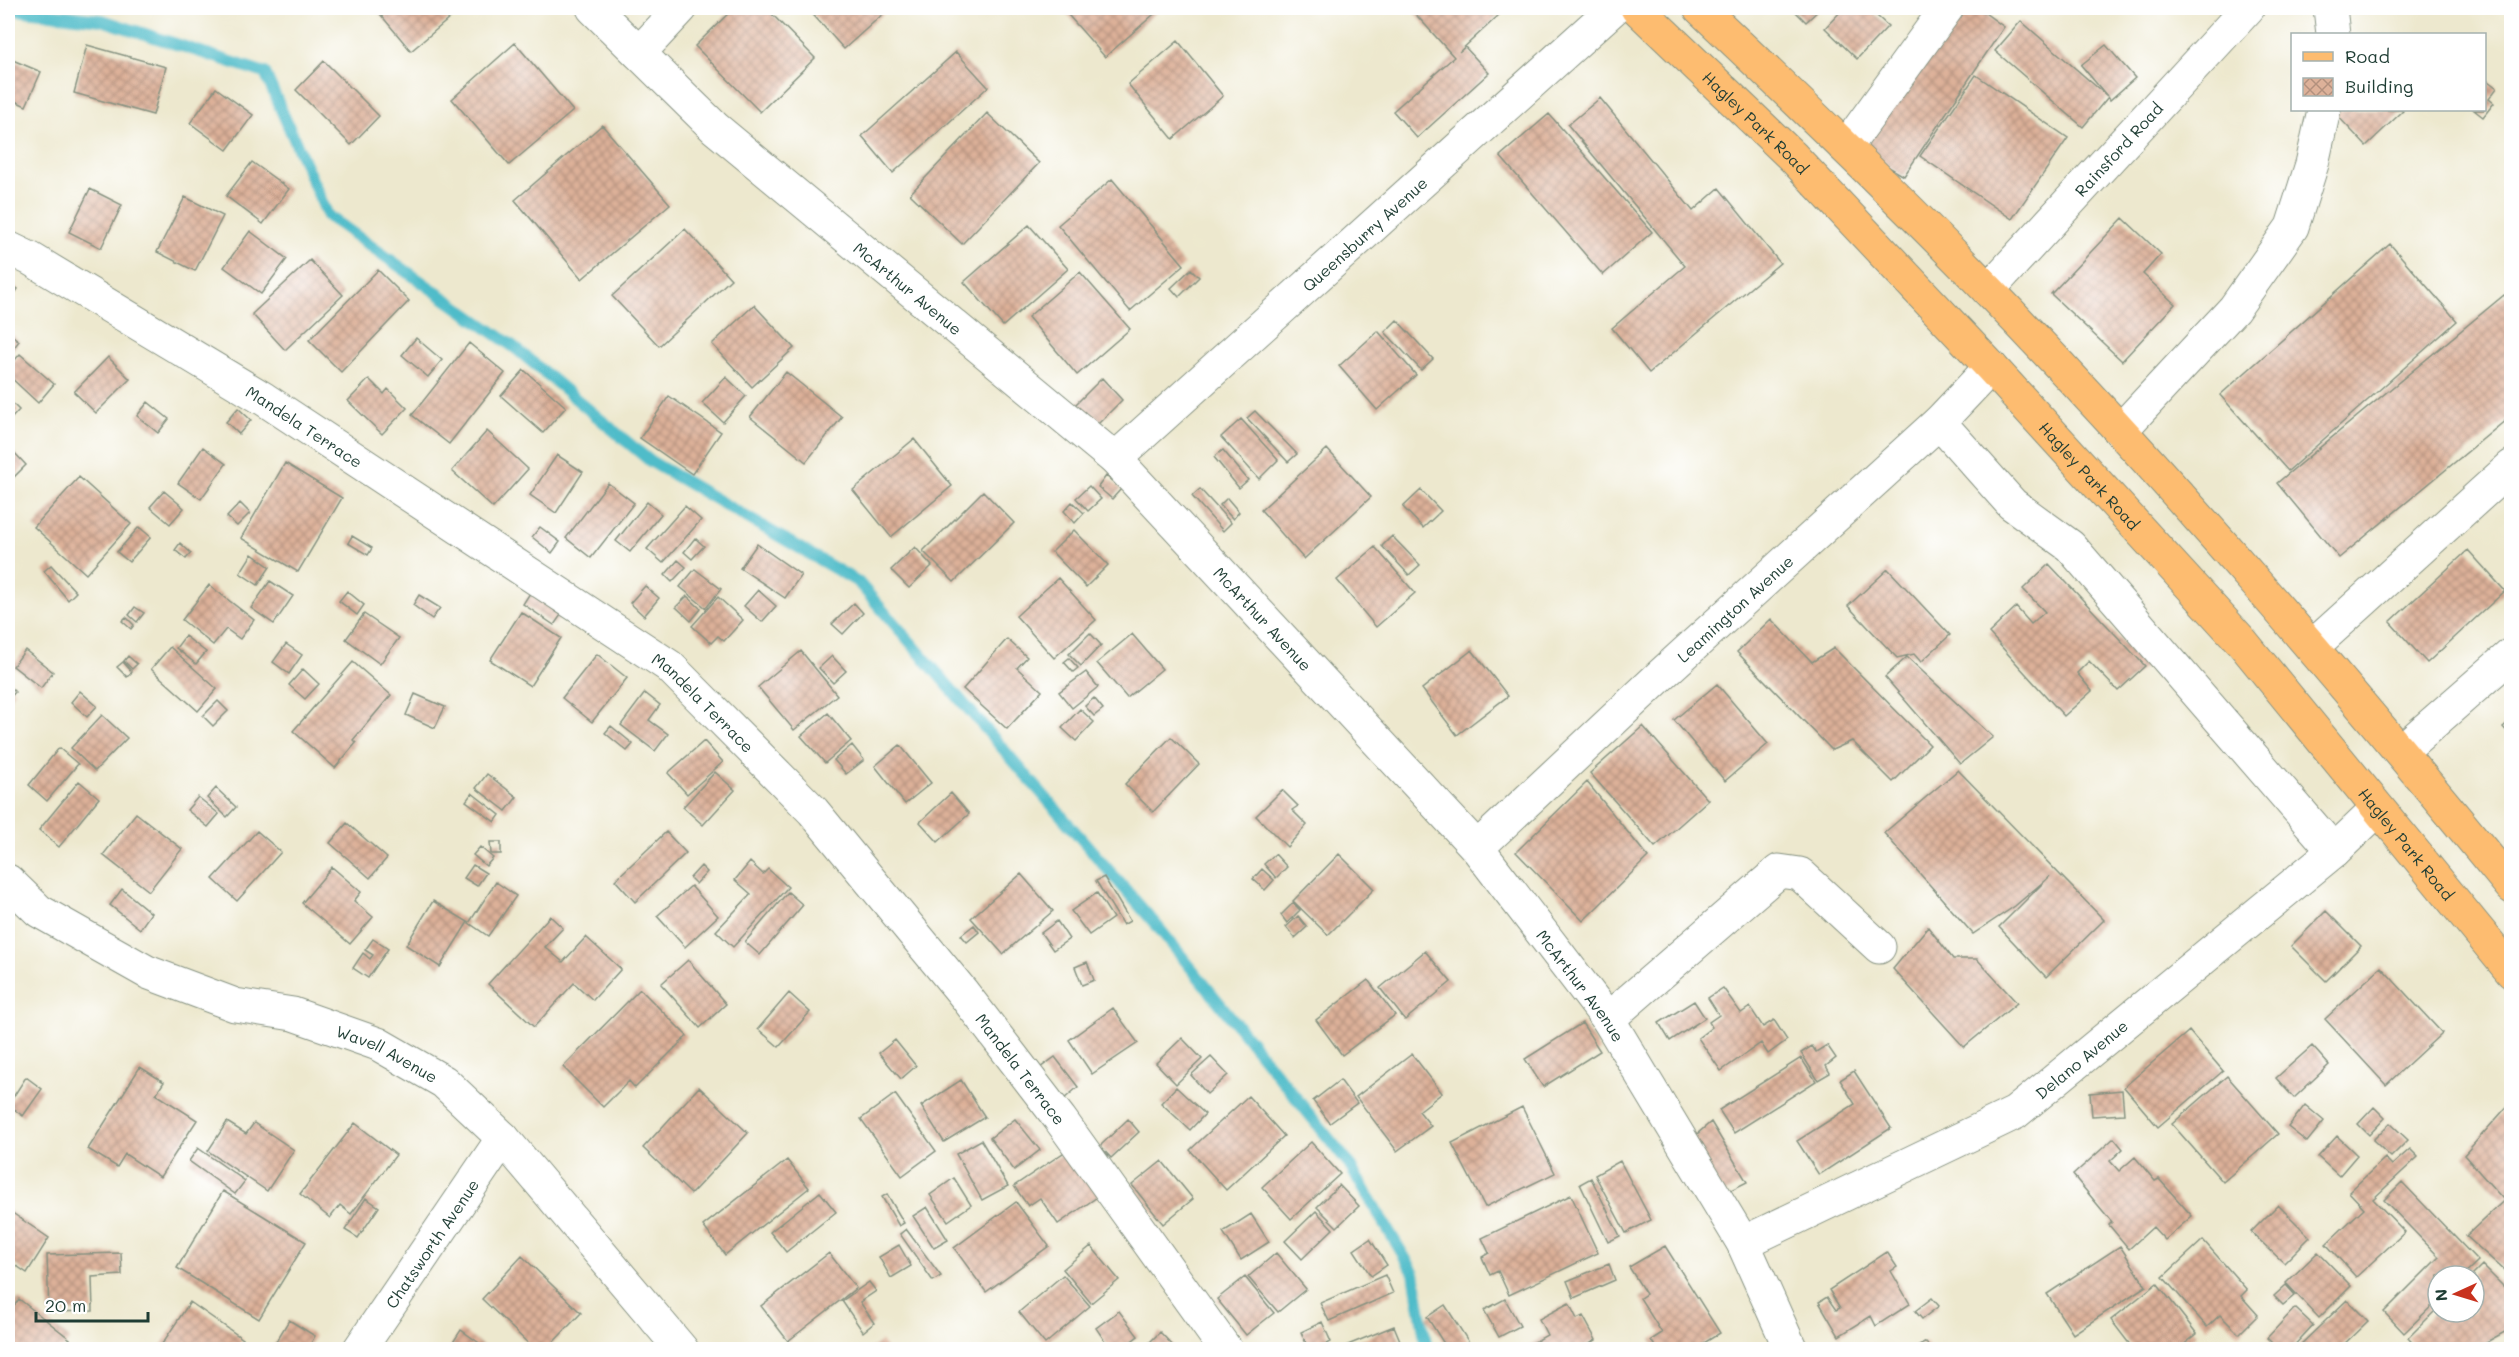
<svg xmlns="http://www.w3.org/2000/svg" width="2519" height="1357" font-family="Mali,sans-serif">
	<style>
		.lines { fill: none; stroke-linecap: round; stroke-linejoin: round }
		.stream { stroke: #4fbcc9; stroke-width: 12 }
		.building { fill: url(#building-cross-hatch) }
		.minor-casing { stroke: #869281; stroke-width: 35 }
		.major-casing { stroke: #869281; stroke-width: 35 }
		.minor { stroke: #fff; stroke-width: 33 }
		.major { stroke: #fdbc70; stroke-width: 33 }
		.labels { text-anchor: middle; dominant-baseline: central; stroke-width: 4.5; stroke-linejoin: round; paint-order: stroke }
		.street-label { font-size: 16px; fill: #1f3d34; stroke: #fff }
	</style>
	<defs>
		<pattern id="building-cross-hatch" width="8" height="8" patternUnits="userSpaceOnUse" patternTransform="scale(1.5)"><rect width="8" height="8" fill="#ddb199"/><path d="M0 0l8 8M0 8l8-8" fill="none" stroke="#b3917e"/></pattern>
	</defs>
	<rect width="100%" height="100%" fill="#fff"/>
	<filter id="ink" filterUnits="userSpaceOnUse"><feTurbulence type="fractalNoise" baseFrequency=".0167" numOctaves="2"/><feDisplacementMap in="SourceGraphic" scale="12" xChannelSelector="R" yChannelSelector="G"/><feConvolveMatrix kernelMatrix="1 2 1 2 8 2 1 2 1" color-interpolation-filters="sRGB"/></filter>
	<filter id="wash" filterUnits="userSpaceOnUse"><feTurbulence type="fractalNoise" baseFrequency=".008" numOctaves="4" result="noise"/><feDisplacementMap in="SourceGraphic" scale="24" xChannelSelector="R" yChannelSelector="G"/><feGaussianBlur stdDeviation="1.35" result="paint"/><feColorMatrix in="noise" values="0 0 0 0 0 0 0 0 0 0 0 0 0 0 0 0 0 1.4 0 .05"/><feComposite in="paint" operator="in"/></filter>
	<g filter="url(#wash)">
		<rect width="100%" height="100%" fill="#ede8ce"/>
		<g class="lines">
			<path class="stream" d="M8 9 102 20 265 73 328 216 514 347 650 461 858 582 1158 927 1347 1161 1414 1273 1427 1350"/>
		</g>
		<g id="blocks">
			<path class="building" d="M375 8H451L456 13 411 51Z
				M734 8H766L815 58 760 112 695 46Z
				M807 8H879L884 13 844 49Z
				M1062 8H1161L1105 57Z
				M1410 8H1492L1499 15 1459 52 1465 47 1489 73 1417 138 1393 111 1454 57Z
				M1792 8H1821L1806 22Z
				M1844 8H1868L1888 26 1857 59 1825 28Z
				M1954 8H1978L2004 27 1904 176 1860 150Z
				M2021 21 2107 96 2081 65 2106 45 2135 78 2110 100 2108 97 2083 127 1995 51Z
				M1178 41 1223 96 1173 139 1128 84Z
				M515 43 573 111 509 165 452 99Z
				M87 45 166 67 153 115 74 93Z
				M956 52 988 87 893 173 862 136Z
				M8 58 41 72 26 106 8 98Z
				M324 61 379 116 351 145 296 90Z
				M1976 75 2068 138 2012 219 1920 156Z
				M2488 81 2497 88 2489 99 2494 103 2483 117 2474 110H2484V86Z
				M216 88 253 115 227 150 190 123Z
				M1600 98 1693 211 1719 188 1780 263 1649 373 1612 328 1685 266 1568 125Z
				M2337 110H2401L2403 111 2366 146 2334 112Z
				M987 113 1039 163 962 244 910 194Z
				M1549 114 1652 232 1603 275 1500 156Z
				M602 125 670 204 582 279 515 200Z
				M252 162 289 189 263 224 226 196Z
				M1112 179 1184 265 1130 311 1058 225Z
				M90 189 122 205 101 248 69 232Z
				M185 197 223 216 195 271 157 252Z
				M2123 218 2161 254 2143 274 2175 304 2122 361 2051 294Z
				M1029 225 1068 269 1003 326 964 282Z
				M685 229 731 279 659 346 612 296Z
				M250 231 287 259 261 294 224 267Z
				M2390 244 2457 321 2288 471 2220 395Z
				M310 260 343 295 285 350 252 314Z
				M1191 269 1199 277 1179 297 1171 288Z
				M378 270 409 301 341 372 309 340Z
				M1080 272 1130 329 1077 375 1028 317Z
				M8 282 18 289 8 303Z
				M2504 295 2512 304V415L2339 558 2277 483Z
				M754 305 794 348 752 387 712 344Z
				M1397 320 1433 359 1421 370 1385 332Z
				M1378 331 1416 375 1377 410 1339 366Z
				M8 332 19 341 8 356Z
				M416 338 442 360 428 377 402 355Z
				M469 343 505 373 449 444 412 415Z
				M20 354 54 384 38 403 8 375V368Z
				M108 357 130 379 96 413 74 392Z
				M524 370 566 407 543 433 501 396Z
				M786 372 842 417 806 462 750 417Z
				M726 377 746 396 723 422 702 403Z
				M1102 378 1122 400 1095 427 1074 406Z
				M369 379 384 394 388 389 407 408 382 434 348 401Z
				M669 396 721 432 692 474 640 438Z
				M8 399 19 410 8 422Z
				M148 402 169 419 158 433 137 416Z
				M238 408 251 420 239 434 226 422Z
				M1255 411 1297 454 1288 462 1247 418Z
				M1241 419 1278 460 1259 479 1221 437Z
				M487 431 528 469 493 508 452 471Z
				M914 439 952 486 891 537 853 490Z
				M203 447 226 464 201 499 178 483Z
				M1327 449 1371 497 1304 559 1261 510Z
				M12 450 26 465 10 481 8 454Z
				M1223 450 1248 480 1239 488 1214 457Z
				M557 455 583 472 556 513 530 495Z
				M285 463 342 498 298 572 241 538Z
				M1106 476 1121 489 1112 499 1098 487Z
				M79 477 131 524 86 574 34 527Z
				M608 483 634 503 591 558 566 538Z
				M1089 486 1101 499 1088 511 1076 498Z
				M1200 489 1231 523 1223 531 1192 496Z
				M1421 490 1441 511 1423 528 1403 507Z
				M164 491 184 508 170 524 150 507Z
				M983 491 1014 523 954 582 923 551Z
				M1227 498 1239 512 1233 519 1220 505Z
				M647 502 661 514 630 552 616 541Z
				M1072 502 1084 513 1075 523 1064 511Z
				M240 503 250 513 237 526 227 517Z
				M685 506 701 520 663 563 647 549Z
				M139 527 151 537 129 562 117 552Z
				M540 527 560 542 552 553 532 537Z
				M1074 530 1108 565 1086 587 1052 552Z
				M352 536 372 548 368 555 348 543Z
				M1392 536 1420 565 1409 575 1382 546Z
				M695 538 704 546 692 559 684 552Z
				M180 543 191 553 186 559 175 550Z
				M757 544 801 575 785 598 740 568Z
				M915 547 932 566 909 588 891 570Z
				M1375 547 1415 593 1376 627 1337 580Z
				M2468 550 2505 591 2427 663 2390 622Z
				M252 554 270 567 258 585 240 573Z
				M678 560 686 567 672 582 665 575Z
				M2049 564 2145 666 2118 691 2089 661 2077 673 2092 691 2064 716 1989 633 2016 607 2031 624 2045 612 2023 589Z
				M51 565 76 592 68 600 44 571Z
				M695 569 721 589 706 608 680 587Z
				M1888 569 1950 635 1921 662 1914 654 1897 658 1848 606Z
				M1058 578 1096 620 1054 658 1016 616Z
				M270 581 293 596 274 624 251 608Z
				M209 585 254 620 240 639 226 629 213 645 182 620Z
				M645 586 659 598 644 616 630 603Z
				M758 590 776 606 762 622 744 606Z
				M347 591 364 605 357 615 339 601Z
				M530 593 561 615 554 625 523 604Z
				M419 595 440 608 432 619 413 605Z
				M687 596 701 609 691 621 676 607Z
				M718 597 743 620 724 641 718 636 711 643 692 626Z
				M854 603 863 613 843 634 832 624Z
				M135 607 144 613 137 622 129 615Z
				M521 612 561 638 530 686 490 660Z
				M364 614 399 638 380 664 346 639Z
				M126 617 134 625 131 629 122 621Z
				M1771 619 1812 662 1834 648 1930 745 1893 782 1852 741 1832 750 1737 652Z
				M1090 633 1101 645 1081 666 1069 654Z
				M1132 634 1162 669 1127 698 1097 663Z
				M185 636 206 652 196 664 176 648Z
				M1007 639 1027 657 1017 668 1042 691 1007 729 963 689Z
				M286 644 302 655 289 674 273 662Z
				M170 647 217 689 198 711 151 669Z
				M25 650 53 672 41 688 13 666Z
				M1472 650 1508 696 1457 735 1422 689Z
				M801 651 837 695 794 730 758 687Z
				M597 654 627 678 592 722 562 698Z
				M128 656 137 664 132 669 124 661Z
				M832 656 846 671 833 683 819 668Z
				M1907 657 1993 737 1960 764 1885 677Z
				M1069 658 1078 668 1073 672 1064 662Z
				M123 662 132 672 127 677 117 667Z
				M353 662 391 695 353 740 356 743 335 768 293 731Z
				M303 669 319 684 305 699 289 685Z
				M1086 672 1098 687 1072 708 1059 692Z
				M1717 684 1768 744 1725 781 1674 720Z
				M8 685 15 692 8 700Z
				M80 691 97 706 87 717 71 702Z
				M645 693 660 705 649 720 668 734 655 751 621 725Z
				M415 694 445 707 435 728 406 715Z
				M1094 698 1103 709 1094 716 1085 706Z
				M218 701 228 711 213 726 203 716Z
				M1080 709 1094 722 1076 741 1062 728Z
				M828 713 851 741 825 763 801 736Z
				M102 715 127 738 95 771 71 748Z
				M2512 719V737L2503 727Z
				M611 726 633 744 627 751 605 733Z
				M1643 726 1708 800 1655 847 1590 773Z
				M1171 737 1199 764 1153 812 1125 784Z
				M704 741 723 762 687 794 668 773Z
				M852 745 864 760 846 774 834 760Z
				M900 745 931 783 905 804 875 766Z
				M59 748 78 764 47 801 29 785Z
				M1958 770 2104 920 2046 977 1999 927 2050 876 2015 906 1973 934 1884 833Z
				M715 772 735 790 703 825 683 807Z
				M487 774 517 797 506 811 476 788Z
				M79 781 99 798 59 847 39 830Z
				M1587 782 1648 857 1583 921 1516 852Z
				M216 788 236 807 227 817 207 798Z
				M1282 790 1298 806 1292 810 1307 825 1287 847 1256 816Z
				M472 793 500 815 495 822 466 801Z
				M951 793 969 814 938 842 920 822Z
				M198 797 219 814 208 827 187 810Z
				M136 813 182 849 149 891 103 855Z
				M347 823 387 858 370 878 330 843Z
				M257 831 281 852 237 901 213 879Z
				M666 832 686 853 635 902 615 880Z
				M490 842H501V854H491Z
				M480 847 493 858 486 866 473 855Z
				M1275 854 1287 867 1276 878 1264 864Z
				M1339 854 1374 889 1328 935 1293 901Z
				M750 862 763 874 768 869 788 887 733 947 716 931 751 894 735 880Z
				M473 865 486 873 477 886 464 878Z
				M701 866 707 872 696 884 690 878Z
				M332 867 361 892 354 901 373 917 350 944 302 903Z
				M1262 869 1274 880 1265 890 1253 879Z
				M1021 874 1053 911 1003 954 971 918Z
				M1104 877 1130 921 1123 925 1096 881Z
				M496 882 516 896 488 936 469 923Z
				M691 886 718 916 685 947 657 916Z
				M122 889 151 913 140 929 110 905Z
				M788 892 803 905 760 955 745 942Z
				M1097 893 1113 918 1089 935 1071 911Z
				M433 901 468 922 440 967 406 945Z
				M1293 903 1300 910 1287 923 1281 915Z
				M2326 911 2361 946 2326 981 2291 946Z
				M550 916 563 928 545 947 563 962 586 937 621 969 593 1000 574 983 534 1027 488 984Z
				M1298 916 1307 927 1295 938 1286 927Z
				M1057 921 1069 939 1053 950 1041 933Z
				M974 925 979 932 967 942 961 935Z
				M1928 927 1953 959H1977L2017 1003 1964 1047 1893 969Z
				M373 939 388 949 368 978 353 968 363 953 370 959 373 955 365 950Z
				M1425 951 1451 982 1405 1020 1380 988Z
				M688 960 726 1004 700 1028 661 984Z
				M1087 962 1094 980 1082 985 1075 967Z
				M2381 967 2442 1033 2386 1085 2325 1019Z
				M1368 980 1395 1015 1342 1055 1316 1020Z
				M1723 988 1741 1013 1750 1007 1763 1027 1774 1020 1787 1040 1768 1054 1761 1043 1721 1071 1698 1038 1712 1027 1709 1022 1719 1015 1708 998Z
				M640 989 687 1036 635 1088 629 1081 603 1107 563 1067Z
				M789 993 810 1012 779 1047 758 1029Z
				M1694 1001 1705 1018 1670 1041 1659 1023Z
				M1113 1008 1138 1043 1092 1074 1069 1040Z
				M1582 1023 1600 1051 1543 1087 1525 1059Z
				M2189 1031 2223 1071 2158 1127 2124 1087Z
				M1182 1038 1202 1059 1176 1084 1156 1063Z
				M895 1040 916 1066 901 1079 879 1053Z
				M1827 1045 1836 1058 1826 1066 1830 1073 1818 1080 1801 1053 1812 1046 1816 1052Z
				M2312 1046 2329 1065 2294 1098 2276 1078Z
				M1412 1054 1442 1093 1419 1111 1431 1126 1397 1151 1356 1097Z
				M1055 1057 1078 1087 1064 1099 1040 1068Z
				M1211 1057 1228 1075 1207 1094 1191 1075Z
				M1801 1058 1816 1081 1734 1133 1719 1110Z
				M140 1067 164 1082 156 1094 197 1120 160 1177 125 1154 117 1167 88 1149Z
				M1854 1071 1891 1128 1819 1175 1797 1141 1855 1104 1840 1080Z
				M2227 1076 2278 1134 2223 1182 2172 1124Z
				M26 1077 42 1089 23 1116 8 1105Z
				M961 1080 985 1117 944 1142 921 1106Z
				M1340 1080 1357 1103 1330 1123 1313 1101Z
				M699 1087 748 1133 691 1194 643 1148Z
				M1176 1087 1205 1114 1190 1130 1161 1103Z
				M2122 1090 2124 1114 2092 1116 2090 1093Z
				M895 1094 936 1151 902 1176 861 1119Z
				M1248 1096 1284 1136 1226 1190 1190 1150Z
				M2512 1101V1191L2503 1199 2464 1155Z
				M2305 1105 2324 1121 2307 1142 2288 1127Z
				M1522 1107 1555 1173 1485 1207 1452 1143Z
				M2374 1107 2385 1118 2369 1135 2358 1124Z
				M1015 1119 1040 1150 1014 1170 990 1138Z
				M1128 1119 1139 1132 1111 1158 1100 1146Z
				M227 1122 246 1134 254 1123 294 1150 267 1191 208 1151Z
				M1711 1122 1747 1182 1723 1194 1689 1141Z
				M355 1123 396 1155 351 1214 340 1205 330 1218 300 1194Z
				M2390 1123 2408 1140 2391 1157 2373 1140Z
				M2337 1136 2357 1155 2339 1176 2318 1157Z
				M2114 1138 2123 1149 2110 1161 2119 1171 2135 1157 2155 1181 2159 1179 2192 1216 2165 1240 2153 1227 2129 1249 2109 1225 2112 1222 2073 1175Z
				M981 1140 1008 1186 982 1200 956 1154Z
				M1311 1142 1340 1174 1291 1219 1262 1187Z
				M1072 1147 1103 1193 1058 1224 1040 1198 1028 1206 1014 1186Z
				M198 1148 245 1181 235 1194 189 1161Z
				M2410 1149 2418 1157 2373 1199 2405 1232 2356 1277 2326 1244 2364 1208 2349 1192 2385 1158 2392 1165Z
				M787 1160 809 1188 725 1255 703 1226Z
				M1162 1161 1193 1199 1163 1224 1132 1185Z
				M1620 1161 1651 1220 1626 1233 1595 1175Z
				M954 1178 971 1205 948 1221 930 1195Z
				M1591 1178 1620 1236 1608 1242 1580 1184Z
				M2402 1182 2478 1261 2462 1276H2438V1300L2404 1333 2384 1312 2439 1257 2384 1200Z
				M1339 1185 1359 1206 1337 1227 1317 1207Z
				M223 1191 306 1242 259 1319 177 1268Z
				M820 1192 836 1212 786 1252 770 1232Z
				M2512 1193V1265L2504 1270 2466 1236Z
				M887 1194 904 1223 899 1226 882 1197Z
				M1571 1195 1598 1253 1509 1295 1498 1271 1490 1275 1482 1257 1489 1253 1482 1238Z
				M366 1198 379 1207 358 1238 345 1230Z
				M1016 1202 1049 1246 986 1292 954 1248Z
				M2278 1205 2310 1237 2284 1263 2251 1232Z
				M927 1207 948 1240 934 1248 913 1216Z
				M8 1210 49 1238 27 1273 8 1260Z
				M1316 1211 1333 1229 1302 1259 1285 1241Z
				M1251 1214 1269 1242 1241 1260 1223 1232Z
				M906 1229 941 1276 933 1281 900 1234Z
				M1370 1239 1387 1265 1371 1276 1354 1250Z
				M2203 1240 2247 1290 2241 1296 2258 1315 2239 1334 2220 1315 2207 1327 2163 1277Z
				M899 1245 911 1266 891 1278 879 1257Z
				M1091 1246 1119 1280 1091 1303 1063 1269Z
				M1665 1246 1720 1333 1693 1350H1657L1651 1340 1662 1333 1640 1298 1646 1294 1629 1267Z
				M2120 1246 2146 1286 2073 1334 2047 1294Z
				M1887 1252 1897 1267 1891 1271 1910 1304 1876 1326 1871 1316 1839 1336 1819 1302 1827 1297 1836 1310 1840 1308 1829 1290Z
				M2318 1252 2351 1286 2319 1318 2286 1283Z
				M121 1253 122 1275 92 1277 93 1311 49 1312 47 1255Z
				M829 1253 856 1288 788 1341 761 1306Z
				M1276 1253 1306 1289 1278 1312 1248 1277Z
				M522 1256 581 1313 546 1350H535L482 1299Z
				M1609 1264 1615 1280 1574 1298 1567 1281Z
				M2482 1265 2512 1295V1328L2472 1350H2419L2408 1338 2438 1308V1312H2474V1276H2471Z
				M1063 1275 1090 1306 1045 1344 1019 1312Z
				M1385 1275 1393 1293 1329 1321 1320 1303Z
				M1245 1277 1274 1313 1246 1335 1217 1299Z
				M869 1282 876 1291 860 1302 874 1323 863 1332 842 1301Z
				M2157 1283 2197 1334 2177 1350H2134L2111 1320Z
				M2286 1285 2295 1295 2283 1305 2274 1296Z
				M1932 1298 1939 1306 1922 1319 1915 1311Z
				M19 1299 70 1339 62 1350H8V1314Z
				M1505 1299 1520 1326 1499 1337 1484 1310Z
				M2347 1300 2368 1321 2338 1350H2295Z
				M190 1302 243 1339 235 1350H158Z
				M1569 1303 1577 1319 1583 1316 1596 1340 1586 1346 1587 1350H1520L1547 1335 1539 1319Z
				M1445 1305 1470 1344 1463 1350H1448L1427 1317Z
				M2295 1308 2313 1325 2290 1350H2279L2267 1338Z
				M1119 1311 1138 1336 1120 1350H1111L1096 1328Z
				M289 1320 315 1336 307 1350H281L274 1345Z
				M1322 1322 1331 1342 1316 1350H1309L1301 1332Z
				M1394 1326 1404 1350H1338V1349Z
				M461 1330 489 1350H448Z
				M1160 1332 1177 1350H1142Z
				M881 1341 887 1350H869Z
				M1926 1342 1930 1350H1912Z"/>
		</g>
	</g>
	<g filter="url(#ink)">
		<use href="#blocks" fill-opacity="0" stroke="#869281" stroke-width="1.5"/>
		<g class="lines">
			<defs>
				<g id="minor">
					<path id="s1" d="M593 8 715 128 1115 459 1477 848 1608 1019 1743 1243 1791 1350"/>
					<path d="M2330 8 2333 34"/>
					<path d="M639 53 681 8"/>
					<path d="M1846 147 1947 8"/>
					<path id="s2" d="M8 248 31 259 264 399 669 666 813 811 963 993 1060 1119 1226 1350"/>
					<path id="s3" d="M1988 290 2248 8"/>
					<path d="M1939 422 2012 504 2070 546 2334 851"/>
					<path d="M2120 431 2234 309 2292 227 2312 164 2324 110"/>
					<path id="s4" d="M1115 459 1614 8"/>
					<path d="M2312 647 2512 466"/>
					<path d="M2401 751 2512 654"/>
					<path id="s5" d="M1477 848 1661 675 1939 422 1991 367"/>
					<path id="s6" d="M8 881 39 911 147 972 235 1005 293 1014 378 1044 444 1082 503 1138 682 1350"/>
					<path d="M1608 1019 1779 871 1800 874 1879 947"/>
					<path id="s7" d="M1743 1243 2015 1113 2334 851 2378 809"/>
					<path id="s8" d="M359 1350 503 1138"/>
				</g>
				<g id="major">
					<path id="s9" d="M1637 8 1793 157 1991 367 2243 643 2512 972"/>
					<path d="M1700 8C1797 100 1894 193 1988 290 2172 480 2344 682 2512 887"/>
				</g>
			</defs>
			<use href="#minor" class="minor-casing"/>
			<use href="#major" class="major-casing"/>
			<use href="#minor" class="minor"/>
			<use href="#major" class="major"/>
		</g>
	</g>
	<g class="labels">
		<g class="street-label">
			<text stroke="none"><textPath href="#s9" startOffset="165">Hagley Park Road</textPath></text>
			<text stroke="none"><textPath href="#s3" startOffset="192">Rainsford Road</textPath></text>
			<text stroke="none"><textPath href="#s4" startOffset="336">Queensburry Avenue</textPath></text>
			<text stroke="none"><textPath href="#s1" startOffset="422">McArthur Avenue</textPath></text>
			<text stroke="none"><textPath href="#s2" startOffset="346">Mandela Terrace</textPath></text>
			<text stroke="none"><textPath href="#s9" startOffset="651">Hagley Park Road</textPath></text>
			<text stroke="none"><textPath href="#s5" startOffset="352">Leamington Avenue</textPath></text>
			<text stroke="none"><textPath href="#s1" startOffset="908">McArthur Avenue</textPath></text>
			<text stroke="none"><textPath href="#s2" startOffset="832">Mandela Terrace</textPath></text>
			<text stroke="none"><textPath href="#s9" startOffset="1137">Hagley Park Road</textPath></text>
			<text stroke="none"><textPath href="#s1" startOffset="1394">McArthur Avenue</textPath></text>
			<text stroke="none"><textPath href="#s6" startOffset="422">Wavell Avenue</textPath></text>
			<text stroke="none"><textPath href="#s7" startOffset="387">Delano Avenue</textPath></text>
			<text stroke="none"><textPath href="#s2" startOffset="1318">Mandela Terrace</textPath></text>
			<text stroke="none"><textPath href="#s8" startOffset="129">Chatsworth Avenue</textPath></text>
		</g>
	</g>
	<rect width="2519" height="1357" fill="none" stroke="#fff" stroke-width="30"/>
	<rect x="2291" y="33" width="195" height="78" fill="#ffffff" stroke="#a5b1ae" stroke-width="1.5"/>
	<rect x="2303" y="52" width="30" height="9" fill="#fdbc70" stroke="#a5b1ae" stroke-width="1.5"/>
	<text x="2345" y="63" font-size="18" fill="#1f3d34">Road</text>
	<rect x="2303" y="78" width="30" height="18" fill="url(#building-cross-hatch)" stroke="#a5b1ae" stroke-width="1.5"/>
	<text x="2345" y="93" font-size="18" fill="#1f3d34">Building</text>
	<g transform="translate(2456 1294) rotate(266)"><circle r="28" fill="#ffffff" stroke="#a5b1ae" stroke-width="1.5"/>
	<path d="M0-4.5L10 22L0 15L-10 22Z" fill="#c8321e"/>
	<text y="-9" font-size="16" font-weight="bold" text-anchor="middle" fill="#1f3d34">N</text>
	</g>
	<path d="M36 1312v9h112v-9" fill="none" stroke="#1f3d34" stroke-width="3"/>
	<text x="45" y="1312" font-size="18" fill="#1f3d34" stroke="#ffffff" stroke-width="4.5" paint-order="stroke">20 m</text>
</svg>
